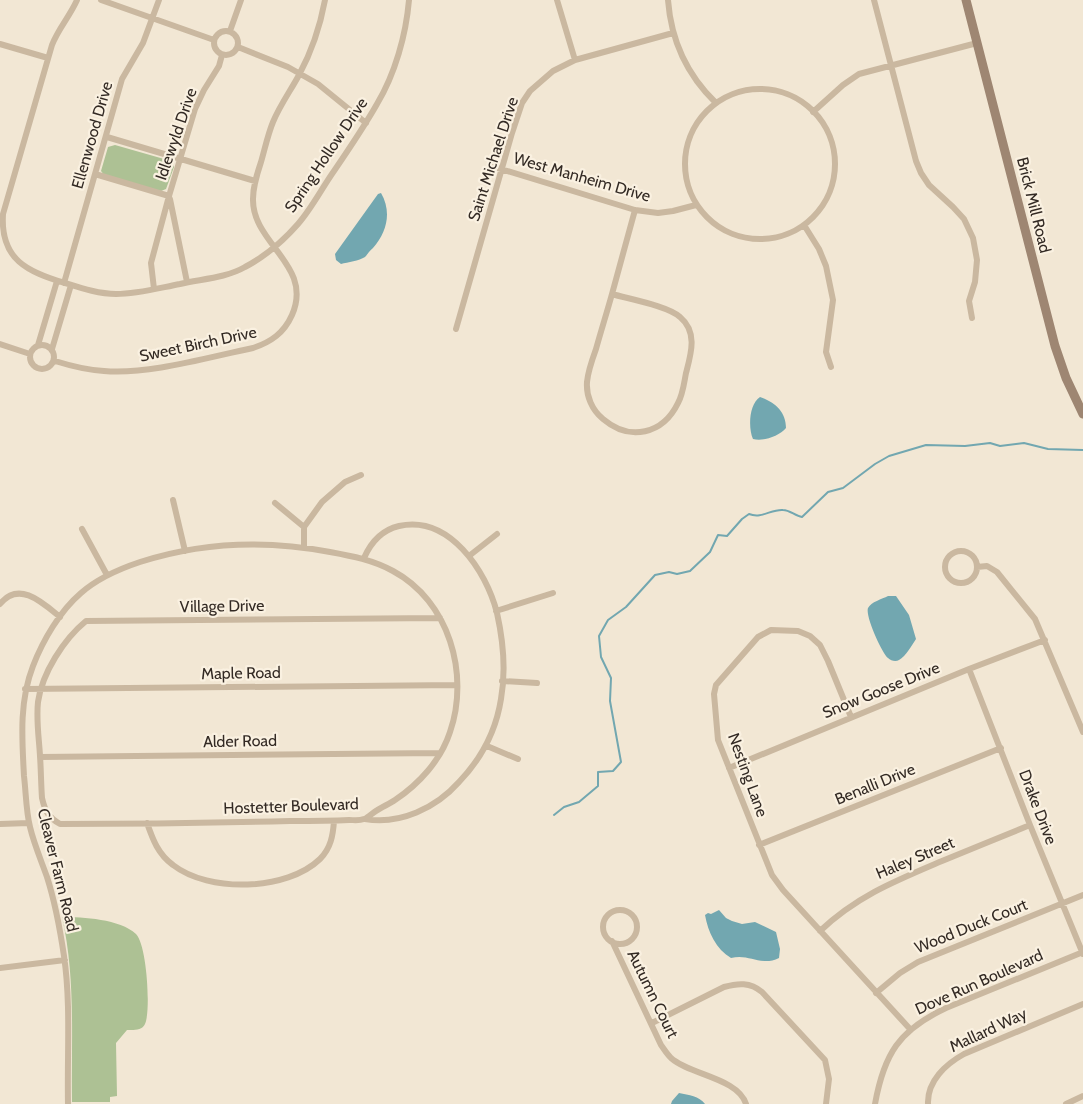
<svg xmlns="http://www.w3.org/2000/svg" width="1083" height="1104" font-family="Cabin,sans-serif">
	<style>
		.green { fill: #adc194 }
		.water { fill: #72a7b0 }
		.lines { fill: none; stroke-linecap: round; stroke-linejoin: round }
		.stream { stroke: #72a7b0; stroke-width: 2 }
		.street { stroke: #cab8a0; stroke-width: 6 }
		.secondary { stroke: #9e8672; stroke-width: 9 }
		.labels { text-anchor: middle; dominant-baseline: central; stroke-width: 4.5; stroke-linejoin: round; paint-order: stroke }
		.street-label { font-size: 16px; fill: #332a24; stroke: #faf1e1 }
	</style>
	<rect width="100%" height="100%" fill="#f2e7d4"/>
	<path class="green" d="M115 145 171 161 174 167 166 189 161 191 105 176 101 171 108 147Z
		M62 917C83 917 120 919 136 934 147 945 151 1011 145 1024 142 1031 133 1030 127 1030L116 1043 117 1096 110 1097V1102H72C71 1041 76 978 62 917Z"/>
	<path class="water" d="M381 193C392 212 387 232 373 248 370 250 367 255 365 257 359 261 348 262 341 264L336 260 335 254 378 194Z
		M760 397C775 402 786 412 786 428 779 436 763 442 753 439 748 428 749 404 760 397Z
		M888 596H896L909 615 916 639C912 645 906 656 899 660 896 662 891 661 888 658 882 653 865 616 868 608 871 602 882 599 888 596Z
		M719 910 726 918 732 921 742 924 755 922 776 932 780 949 779 958C761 967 749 953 731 958 716 949 708 932 705 915L708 913 711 914Z
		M679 1093C689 1095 699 1096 705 1104H671L672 1101Z"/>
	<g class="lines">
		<path class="stream" d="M554 815 564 807 579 802 598 786V772L613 771 621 762 610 701 611 678 601 657 599 636 608 620 626 607 655 575 669 572 677 574 690 571 710 552 718 535 727 536 742 519 749 514C762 519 771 509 783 510 790 510 795 516 802 517L828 492 843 488 875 464 889 456 926 445 965 446 990 443 1000 446 1024 443 1048 449 1083 450"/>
		<path class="street" d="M77 0C70 16 58 29 52 45L3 214C0 260 28 272 65 283 81 288 99 294 116 294 138 294 159 288 180 284 201 279 226 278 245 267 264 257 284 240 298 224 312 208 322 188 334 171 349 149 364 127 377 104 395 74 406 35 409 0
			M101 0 214 40
			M557 0 575 60
			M668 0C671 40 687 75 716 103
			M874 0 916 161 921 173 929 185 953 207 964 219 973 238 977 260 975 282 969 301 972 318
			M214 43a12 12 0 1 1 24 0a12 12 0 1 1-24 0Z
			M230 31 241 0
			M0 44 48 58
			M238 47 288 67 318 84 366 123
			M685 164a75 75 0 1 1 150 0a75 75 0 1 1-150 0Z
			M813 112 843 85 859 74 977 43
			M107 137 255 181
			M491 166 635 210 658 213 673 211 696 205
			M95 174 169 196
			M170 199 187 282
			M804 225 819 249 826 266 833 300 826 352 831 367
			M64 283 122 79 143 43 159 0
			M154 289 151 263 169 196 195 109 204 90 219 66 222 55
			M612 294C629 299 668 306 680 317 698 332 691 354 686 373 684 383 683 394 678 403 663 434 630 442 603 419 592 410 586 396 587 382 588 371 592 360 596 349 601 331 607 312 612 294Z
			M612 294 635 210
			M456 329 512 133 522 103 530 91 553 71 575 60 673 33
			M0 344 30 354
			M30 357a12 12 0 1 1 24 0a12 12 0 1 1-24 0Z
			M38 345 57 281
			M52 349 71 285
			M55 361C71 366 87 370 104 371 148 375 209 357 253 348 271 342 284 333 292 315 314 265 252 244 253 199 253 186 257 174 261 162 265 148 268 134 273 122 280 105 291 90 299 75 312 51 320 27 325 0
			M173 500 185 551
			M275 503 304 527
			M82 529 107 575
			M304 547V527L322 502 345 482 361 475
			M945 567a16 16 0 1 1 32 0a16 16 0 1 1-32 0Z
			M469 556 497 534
			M364 558C371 542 382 530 399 526 449 515 486 570 497 613 503 640 506 671 501 699 496 731 481 759 459 782 436 808 400 825 365 819
			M977 567 987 566 997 572 1035 619 1083 732
			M0 604C19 580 43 603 60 617
			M496 611 553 593
			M969 669 1030 825 1083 954
			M502 681 537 683
			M25 689 457 685
			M851 717 828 661 820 645 810 636 798 631 771 630 758 637 716 685 714 694 718 740 772 875 783 890 910 1029
			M487 746 518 759
			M40 757 439 753
			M729 768 969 669 1045 640
			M147 823C153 840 158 854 173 865 209 893 287 891 320 859 331 848 333 835 334 821
			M0 824 29 823
			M759 845 1001 748
			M603 927a17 17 0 1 1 34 0a17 17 0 1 1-34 0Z
			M820 931C857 896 895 881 942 861 971 849 1001 837 1030 825
			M612 941 661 1045C664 1049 667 1054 671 1058 690 1075 738 1078 746 1104
			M0 968 65 960
			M876 993 900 973 918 962 1083 895
			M652 1023 724 987C738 983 750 982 762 992L825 1060 829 1079 826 1104
			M68 1104C67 1055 71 1004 64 956 60 929 55 902 47 877 41 860 34 844 30 827 26 811 26 793 24 776 22 739 19 702 33 666 43 640 60 611 81 593 98 578 119 569 140 562 202 542 267 540 330 552 352 556 373 560 393 571 449 601 470 674 450 732 441 760 419 784 395 800 389 804 382 807 376 811 374 812 366 819 364 819 359 821 354 820 349 820 329 821 310 821 290 821 213 823 137 824 60 824 48 817 45 811 42 798 41 784 41 770 40 756 39 738 36 720 38 702 42 673 64 639 86 621L440 618
			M875 1104C884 1054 899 1030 946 1008L1083 952
			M928 1104C927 1081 946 1064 964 1054L1083 1004
			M1066 1104 1083 1096"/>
		<path class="secondary" d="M966 0 1055 346 1066 378 1083 414"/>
	</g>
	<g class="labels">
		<g class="street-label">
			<text transform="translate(176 134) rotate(-71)">Idlewyld Drive</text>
			<text transform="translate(92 135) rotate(-74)">Ellenwood Drive</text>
			<text transform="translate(326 155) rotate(-56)">Spring Hollow Drive</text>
			<text transform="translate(493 159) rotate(-72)">Saint Michael Drive</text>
			<text transform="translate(582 177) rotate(16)">West Manheim Drive</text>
			<text transform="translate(1034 205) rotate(76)">Brick Mill Road</text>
			<text transform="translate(198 344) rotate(-12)">Sweet Birch Drive</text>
			<text transform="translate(222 606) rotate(-1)">Village Drive</text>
			<text transform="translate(241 673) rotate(-1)">Maple Road</text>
			<text transform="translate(881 690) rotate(-22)">Snow Goose Drive</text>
			<text transform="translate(240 741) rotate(-1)">Alder Road</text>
			<text transform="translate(748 775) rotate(70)">Nesting Lane</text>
			<text transform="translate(875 784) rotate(-22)">Benalli Drive</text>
			<text transform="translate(291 806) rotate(-2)">Hostetter Boulevard</text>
			<text transform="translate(1038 807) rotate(69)">Drake Drive</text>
			<text transform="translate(915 858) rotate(-23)">Haley Street</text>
			<text transform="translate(58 870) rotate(76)">Cleaver Farm Road</text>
			<text transform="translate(971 926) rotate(-22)">Wood Duck Court</text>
			<text transform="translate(979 982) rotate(-24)">Dove Run Boulevard</text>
			<text transform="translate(653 994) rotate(64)">Autumn Court</text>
			<text transform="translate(988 1030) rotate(-25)">Mallard Way</text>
		</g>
	</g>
</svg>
